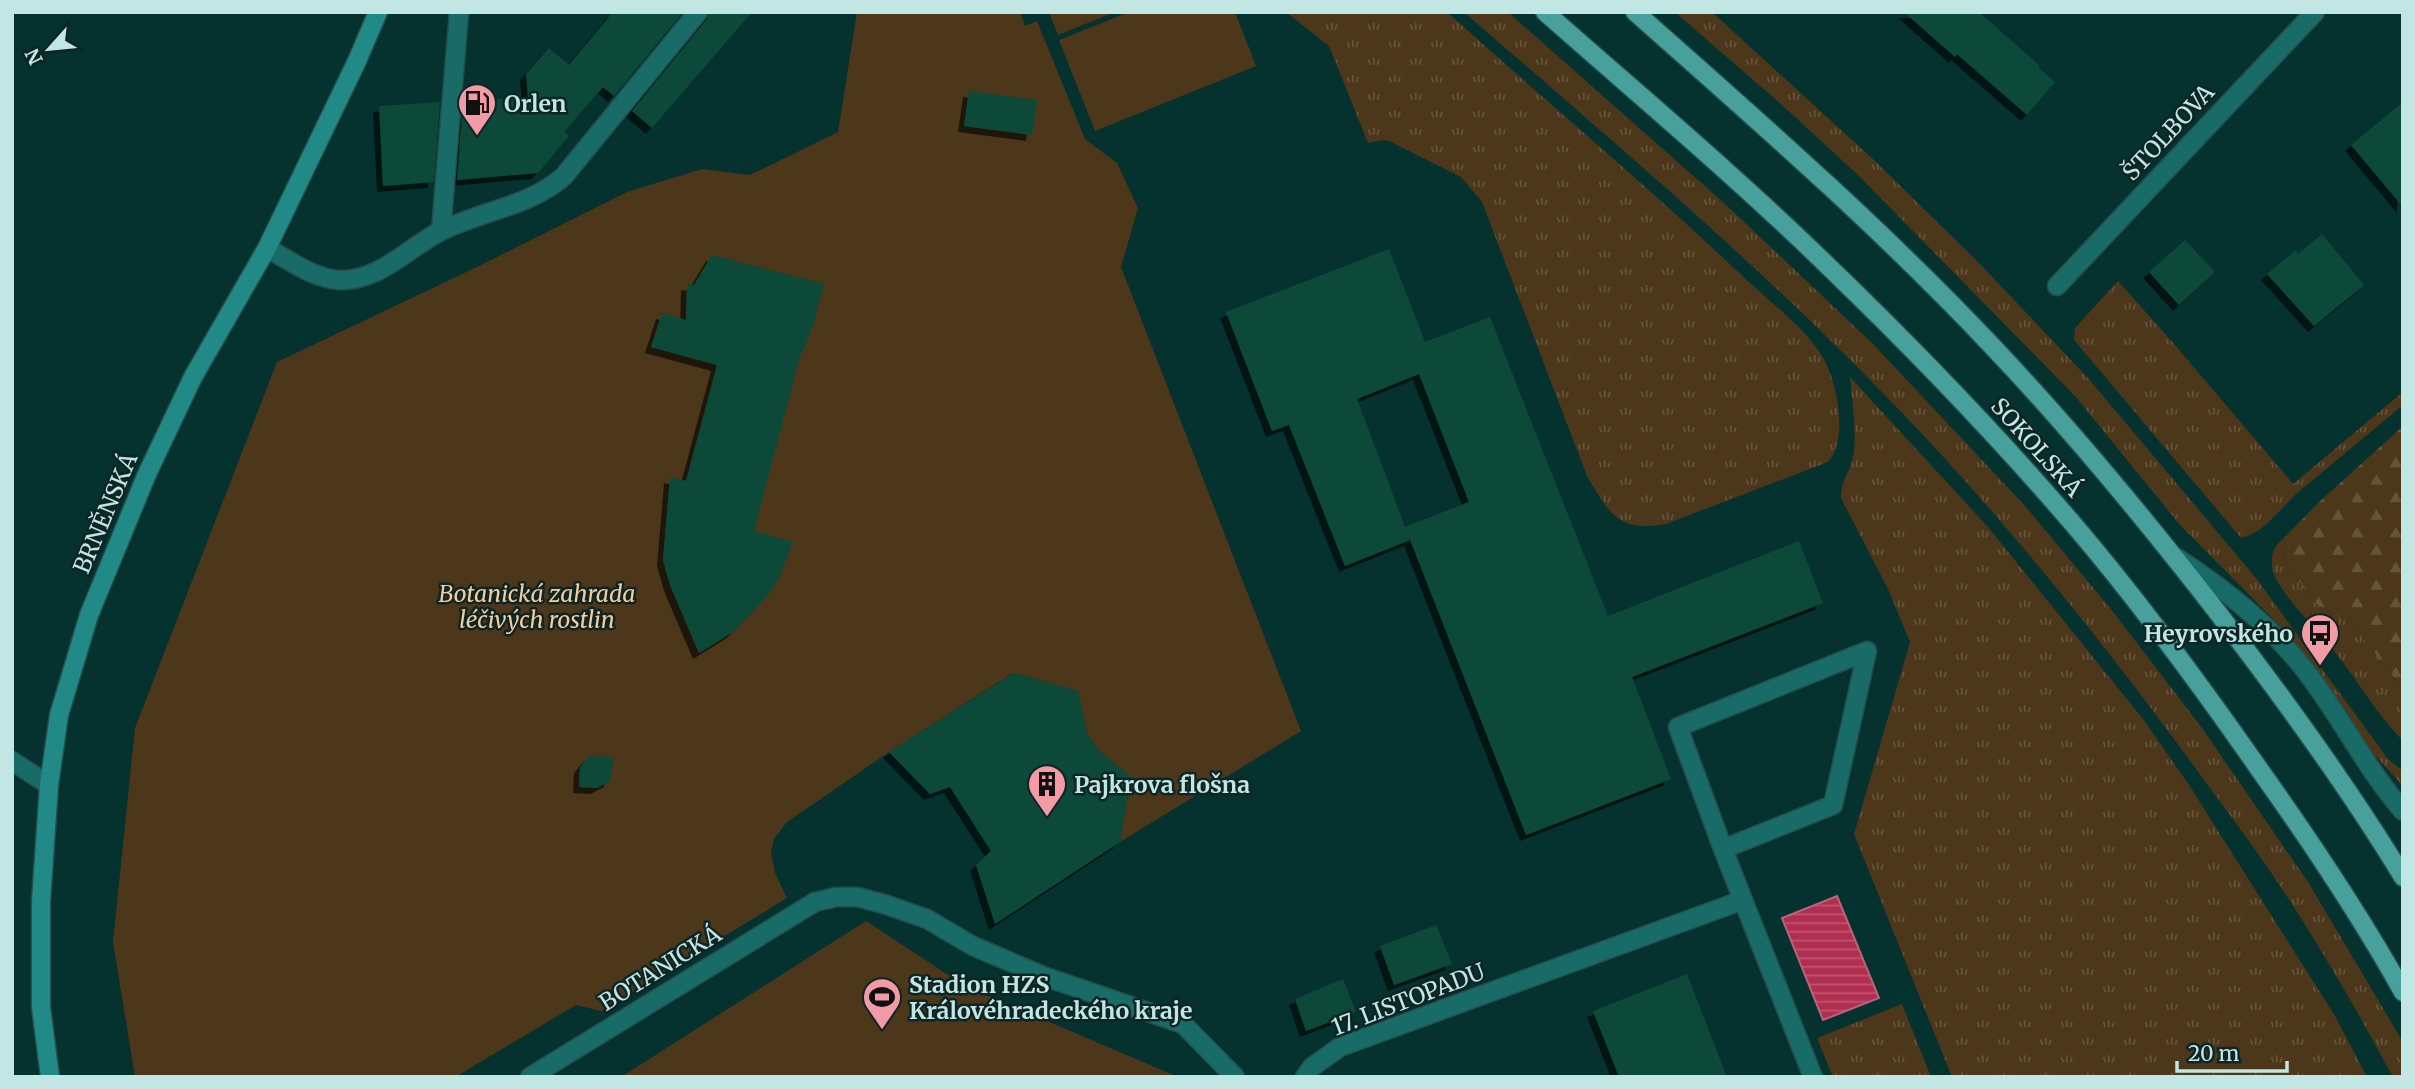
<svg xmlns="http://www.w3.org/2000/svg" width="2415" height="1089" font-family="Merriweather,serif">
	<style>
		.grass { fill: url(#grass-tufts) }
		.forest { fill: url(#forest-firs) }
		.green { fill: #4d371b }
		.water { fill: url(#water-rules); stroke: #b6657c; stroke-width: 2 }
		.building { fill: #0c4a39; filter: url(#shadow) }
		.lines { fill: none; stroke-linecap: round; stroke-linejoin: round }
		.lane-casing { stroke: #234e4c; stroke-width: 21 }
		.street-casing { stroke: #234e4c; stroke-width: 21 }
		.secondary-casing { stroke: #234e4c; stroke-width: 21 }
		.primary-casing { stroke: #234e4c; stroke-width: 21 }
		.lane { stroke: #186b67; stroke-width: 18 }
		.street { stroke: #186b67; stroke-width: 18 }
		.secondary { stroke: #228a86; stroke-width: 18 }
		.primary { stroke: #47a09b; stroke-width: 18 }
		.labels { text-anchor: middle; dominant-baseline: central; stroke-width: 5; stroke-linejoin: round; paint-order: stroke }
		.poi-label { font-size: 23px; font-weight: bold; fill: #c1e6e3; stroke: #0d2524; text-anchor: start }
		.street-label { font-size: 23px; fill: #c1e6e3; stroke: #0d2524 }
		.park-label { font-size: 23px; font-style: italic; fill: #f6cc9c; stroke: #0d2524 }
	</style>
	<defs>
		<pattern id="grass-tufts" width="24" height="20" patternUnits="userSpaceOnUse" patternTransform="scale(1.75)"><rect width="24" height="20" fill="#4d371b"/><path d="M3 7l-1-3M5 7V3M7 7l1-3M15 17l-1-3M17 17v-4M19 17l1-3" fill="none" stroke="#65543c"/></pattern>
		<pattern id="forest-firs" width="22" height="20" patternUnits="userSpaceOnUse" patternTransform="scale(1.75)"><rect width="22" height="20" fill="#4d371b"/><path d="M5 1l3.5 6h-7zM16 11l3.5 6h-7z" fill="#65543c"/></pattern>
		<pattern id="water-rules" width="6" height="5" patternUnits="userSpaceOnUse" patternTransform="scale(1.75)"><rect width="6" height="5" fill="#b12e50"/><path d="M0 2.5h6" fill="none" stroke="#bd5671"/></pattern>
		<filter id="shadow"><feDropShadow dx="-6" dy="6" stdDeviation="0" flood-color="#0009"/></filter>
	</defs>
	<rect width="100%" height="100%" fill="#05312f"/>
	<path class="grass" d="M1286 12H1447C1543 99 1642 181 1736 270 1763 297 1802 324 1822 356 1837 380 1849 439 1828 462L1666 524C1618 533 1609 513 1587 476L1482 202 1461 177 1389 141 1382 140 1368 143 1329 46Z
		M1464 12H1508L1724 203 1873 344 2026 507 2114 613 2202 728 2308 882 2403 1042V1077H2393C2361 1018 2328 960 2292 904 2260 854 2223 806 2188 758 2093 628 1990 502 1877 387 1747 254 1604 134 1464 12Z
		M1675 12H1712L1876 162 1978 262 2088 378 2256 578 2388 759 2403 771V786L2370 750 2288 634 2180 525 2075 396 1858 175 1782 105Z
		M2118 281 2175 345 2293 484 2403 392V405C2367 435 2331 465 2295 495 2278 511 2265 532 2241 538L2074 340 2075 328Z
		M1850 377 1988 527 2143 719 2189 785 2335 1016 2367 1077H1952L1854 834 1910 642 1888 589 1841 498C1842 478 1847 478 1852 461 1858 440 1852 400 1850 377Z
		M2285 537 2283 557 2313 602 2353 625 2403 689V741C2376 713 2358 681 2334 651 2320 633 2281 594 2274 574 2269 559 2272 547 2285 537Z
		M1902 1004 1931 1077H1833L1817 1038Z"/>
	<path class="forest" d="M2403 426V689L2353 625 2313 602 2283 557 2285 537 2317 504Z"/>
	<path class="green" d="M857 12H1020L1025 26 1037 21 1085 139 1117 163 1138 208 1121 267 1301 731 1120 842 1131 777 1097 749 1087 733 1078 691 1013 673 889 752 787 822 774 839 771 853 775 873 787 898 601 1011 576 1005 455 1077H135L113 942 135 728 277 362 477 267 627 192 702 169 750 175 838 132Z
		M1049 12H1115L1058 35Z
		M1129 12H1235L1256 66 1095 131 1059 40Z
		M866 921 965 986 1178 1077H621Z"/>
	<path class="water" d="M1837 896 1879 998 1823 1020 1782 918Z"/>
	<path class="building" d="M613 12H683L614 96 603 87 564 132 569 136 538 173 457 180 463 101 528 97 526 74 549 48 569 65Z
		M709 12H752L652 128 632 111 707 19Z
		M1904 12H1979L2040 66 2039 68 2055 82 2027 115 1957 54 1955 57Z
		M969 91 1037 100 1032 135 964 126Z
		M440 102 434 182 383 186 379 106Z
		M2403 102V207L2351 145Z
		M2322 234 2364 285 2314 326 2267 274 2296 250 2298 254Z
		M2185 240 2215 272 2179 305 2149 272Z
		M1389 249 1425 342 1490 317 1608 616 1799 541 1823 603 1632 677 1671 779 1526 835 1405 527 1469 502 1419 374 1357 399 1410 540 1345 566 1289 425 1272 431 1226 312Z
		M712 255 824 284 812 328 799 360 754 531 793 542 780 576 769 594 733 632 699 653 670 585 663 560 670 477 686 481 717 365 651 347 662 313 686 320 687 284 694 285Z
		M1014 673 1078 691 1087 733 1097 749 1131 777 1120 842 995 924 976 865 991 851 950 787 930 794 889 752Z
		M589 756 614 757 610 781 597 788 579 787 580 767Z
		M1436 925 1452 964 1394 985 1380 946Z
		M1687 974 1727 1077H1619L1593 1011Z
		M1343 979 1356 1012 1306 1031 1295 999Z"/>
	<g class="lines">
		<defs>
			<path id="lane" d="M441 231 459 12
				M267 248C289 260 314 279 340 280 380 281 409 247 441 231 481 211 531 206 564 176L698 12
				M2177 558C2225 589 2269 624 2305 670 2340 715 2365 767 2403 811
				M1723 849 1678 727 1867 651 1833 805 1723 849 1743 900"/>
			<path id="street" d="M2057 286 2315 12
				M12 761 49 785
				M530 1077 815 902 836 897H857L884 904 927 919 973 946 1043 976 1183 1024 1235 1077
				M1305 1077 1312 1067 1340 1047 1743 900 1813 1077"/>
			<path id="secondary" d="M50 1077 41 1007V901L49 785 59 715 89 615 147 474 193 377 267 248 357 61 378 12"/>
			<path id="primary" d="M1545 12C1640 96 1738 178 1829 267 1914 349 1997 435 2074 525 2139 601 2199 683 2257 766 2309 839 2359 913 2403 992
				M1635 12C1757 120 1881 228 1993 347 2069 427 2140 513 2208 600 2277 689 2344 780 2403 877"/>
		</defs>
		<use href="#lane" class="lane-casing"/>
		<use href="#street" class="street-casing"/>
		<use href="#secondary" class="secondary-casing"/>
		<use href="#primary" class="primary-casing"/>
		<use href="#lane" class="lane"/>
		<use href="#street" class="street"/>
		<use href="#secondary" class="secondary"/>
		<use href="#primary" class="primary"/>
	</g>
	<defs>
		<symbol id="fuel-pin" viewBox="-11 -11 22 30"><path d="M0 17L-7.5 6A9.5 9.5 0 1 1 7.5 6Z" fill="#f39aa7" stroke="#0d2524"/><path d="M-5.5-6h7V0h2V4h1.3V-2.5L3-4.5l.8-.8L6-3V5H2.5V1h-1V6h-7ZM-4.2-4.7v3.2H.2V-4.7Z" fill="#111"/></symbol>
		<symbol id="bus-pin" viewBox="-11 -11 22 30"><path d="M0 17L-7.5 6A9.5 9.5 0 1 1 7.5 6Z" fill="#f39aa7" stroke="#0d2524"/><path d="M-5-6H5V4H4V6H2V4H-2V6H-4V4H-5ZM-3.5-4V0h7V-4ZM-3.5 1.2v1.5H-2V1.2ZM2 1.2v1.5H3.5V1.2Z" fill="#111"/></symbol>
		<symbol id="building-pin" viewBox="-11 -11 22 30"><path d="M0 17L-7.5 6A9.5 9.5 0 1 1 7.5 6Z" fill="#f39aa7" stroke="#0d2524"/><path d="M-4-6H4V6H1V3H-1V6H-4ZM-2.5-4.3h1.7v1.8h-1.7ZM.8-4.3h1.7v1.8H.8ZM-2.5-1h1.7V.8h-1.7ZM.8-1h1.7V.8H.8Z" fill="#111"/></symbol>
		<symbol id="stadium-pin" viewBox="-11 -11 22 30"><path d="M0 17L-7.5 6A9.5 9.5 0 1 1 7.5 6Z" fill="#f39aa7" stroke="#0d2524"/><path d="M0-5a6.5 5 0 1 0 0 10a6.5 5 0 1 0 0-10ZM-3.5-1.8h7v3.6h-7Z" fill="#111"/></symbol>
	</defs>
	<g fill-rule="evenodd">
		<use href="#fuel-pin" x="455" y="81" width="44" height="60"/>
		<use href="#bus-pin" x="2298" y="611" width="44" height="60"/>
		<use href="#building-pin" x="1025" y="762" width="44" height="60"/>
		<use href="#stadium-pin" x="860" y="975" width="44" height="60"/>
	</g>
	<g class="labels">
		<g class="poi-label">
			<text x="504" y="103">Orlen</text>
			<text x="2293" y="633" text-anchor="end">Heyrovského</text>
			<text x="1074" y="784">Pajkrova flošna</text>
			<text x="909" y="984">Stadion HZS<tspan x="909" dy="26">Královéhradeckého kraje</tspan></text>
		</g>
		<g class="street-label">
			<text transform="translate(2168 132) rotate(-47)">ŠTOLBOVA</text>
			<text transform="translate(2037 447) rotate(48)">SOKOLSKÁ</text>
			<text transform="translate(105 513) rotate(-67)">BRNĚNSKÁ</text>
			<text transform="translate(660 968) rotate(-32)">BOTANICKÁ</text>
			<text transform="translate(1408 999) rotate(-21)">17. LISTOPADU</text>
		</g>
		<g class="park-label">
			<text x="537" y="593">Botanická zahrada<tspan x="537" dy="26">léčivých rostlin</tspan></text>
		</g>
	</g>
	<rect width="2415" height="1089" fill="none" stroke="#c1e6e3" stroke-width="28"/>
	<g transform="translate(49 49) rotate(243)" stroke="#0d2524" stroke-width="5" paint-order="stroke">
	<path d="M0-5L12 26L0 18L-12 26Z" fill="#c1e6e3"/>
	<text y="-10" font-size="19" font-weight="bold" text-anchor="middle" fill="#c1e6e3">N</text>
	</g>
	<path d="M2177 1061v10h110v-10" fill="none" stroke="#c1e6e3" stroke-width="3.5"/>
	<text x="2188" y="1061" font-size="21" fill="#c1e6e3" stroke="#0d2524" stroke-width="5" paint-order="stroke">20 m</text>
</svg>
